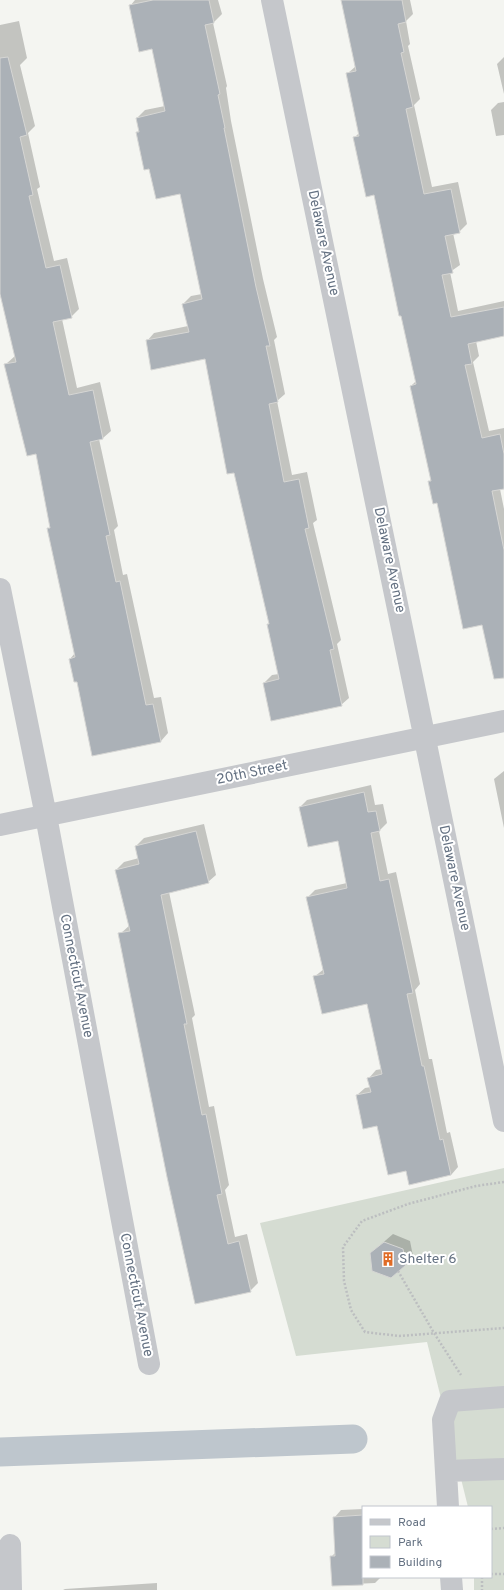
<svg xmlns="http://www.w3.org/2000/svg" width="504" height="1590" font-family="Overpass,sans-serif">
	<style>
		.green { fill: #d5dcd2 }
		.shadow { fill: #0003 }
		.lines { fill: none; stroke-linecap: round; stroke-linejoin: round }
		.canal { stroke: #bec6cd; stroke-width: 29 }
		.building { fill: #abb1b7; stroke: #d6d6d4 }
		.path { stroke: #bcbec0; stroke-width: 2.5; stroke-dasharray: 2 2; stroke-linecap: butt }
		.minor { stroke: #c5c7cb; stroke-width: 22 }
		.labels { text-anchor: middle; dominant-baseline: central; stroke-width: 4; stroke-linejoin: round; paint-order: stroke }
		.street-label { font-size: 14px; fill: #647182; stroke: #fff }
		.poi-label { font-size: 14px; fill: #647182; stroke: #fff; text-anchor: start }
	</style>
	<rect width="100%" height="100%" fill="#f4f5f1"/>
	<path class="green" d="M504 1168V1590H474V1577H491V1507H468L427 1342 296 1356 260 1223Z"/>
	<path class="shadow" d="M135 0H218L222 14 213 23 227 86 226 88 231 121 263 279 277 337 274 340 285 394 277 401 292 475 307 472 317 520 313 523 341 640 337 644 349 698 341 705 264 683 272 675 279 674 268 625 270 623 235 472 206 358 147 341 154 333 188 326 183 304 191 296 202 294 181 193 150 168 137 132 140 130 137 118 145 110 165 106 152 48 130 6Z
		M342 0H410L413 14 406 21 410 44 408 46 420 99 414 105 432 187 458 182 467 224 459 232 453 233 460 265 450 272 458 311 504 301V335L476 341 479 356 473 362 489 431 504 428V488L500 489 504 509V670L483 623 429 482 432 478 411 386 416 381 375 194 354 138 359 133 347 74 356 66Z
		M19 21 27 58 20 65 35 126 28 133 40 187 37 189 54 261 67 258 79 309 71 317 62 319 77 388 100 382 111 431 103 438 99 439 118 526 114 530 123 575 127 574 154 698 161 697 168 733 161 741 93 755 78 680 70 659 75 653 49 529 51 526 37 453 6 364 15 356 0 290V25Z
		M504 57V94L497 64Z
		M504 102V135L496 136 491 110 498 103Z
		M504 771V828L494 779Z
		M371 785 375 805 383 804 387 823 379 831 388 874 396 872 420 984 415 990 429 1059H432L447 1133 450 1132 458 1167 451 1175 406 1170 357 1095 365 1088 371 1087 369 1078 376 1070 382 1069 368 1002 314 977 324 969 307 898 315 890 347 883 338 840 300 807 307 800Z
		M204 824 216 875 208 882 169 892 195 1015 192 1018 209 1107 214 1106 229 1185 225 1190 235 1237 247 1234 258 1283 250 1291 195 1303 120 934 130 925 116 870 124 862 139 858 136 846 144 838Z
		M393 1234 410 1241 413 1256 405 1264 371 1253Z
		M363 1509V1577H381L375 1583 333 1585 331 1557 335 1553 334 1518 341 1510Z
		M157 1583V1590H63L65 1589Z"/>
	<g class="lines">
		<path class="canal" d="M0 1452 353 1439"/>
	</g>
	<path class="building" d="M153 0H209L214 23 205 25 220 94 218 95 225 128H224L256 287 270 346H266L278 402 269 404 284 482 299 479 309 528 305 529 334 649 330 650 342 706 271 721 263 683 279 679 267 624H269L234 473 227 474 205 359 151 370 146 340 189 332 182 304 202 299 180 194 156 199 149 169 144 170 136 132H139L136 118 165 111 152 49 139 52 129 5Z
		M341 0H402L406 22 398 24 404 52 401 53 413 107 406 109 424 194 451 189 460 233 445 236 453 273 442 275 451 317 504 307V336L468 344 472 364 465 365 482 438 500 434 504 454V489L492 491 504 550V678L494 679 482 625 463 629 437 503 433 504 428 481H431L410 386 416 384 401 316H399L374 195 366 197 353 137 359 136 346 73 356 71Z
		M8 57 27 135 20 137 33 195 29 196 46 268 60 265 72 318 53 322 69 395 93 390 103 439 90 442 110 535 106 536 116 582 120 581 146 705 153 704 161 742 92 756 77 682H74L69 659 75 657 47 528H50L36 454 27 456 4 364 16 362 0 294V58Z
		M364 792 368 812 376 811 380 831 371 833 380 881 389 879 413 993 407 994 422 1066H424L440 1140 443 1139 451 1175 409 1185 406 1171 388 1175 377 1126 363 1129 356 1095 371 1092 367 1078 382 1074 367 1004 322 1014 313 976 324 974 306 897 347 888 338 841 308 847 299 807Z
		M196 831 209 883 161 895 187 1024H184L202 1115 206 1114 222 1194 217 1195 228 1244 239 1241 251 1292 195 1304 167 1177 118 933 130 931 115 870 139 864 135 846Z
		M384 1242 403 1249 406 1265 391 1278 372 1271 370 1253Z
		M363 1515V1585L332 1586 330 1556H335L333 1517Z"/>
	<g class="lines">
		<path class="path" d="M504 1182 476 1186 408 1204 362 1221 343 1247 344 1281 351 1310 365 1332 399 1336 504 1328
			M398 1271 434 1333 461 1375
			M491 1529 504 1528
			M491 1574H504
			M482 1577V1590"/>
		<path class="minor" d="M272 0 504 1121
			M0 589 46 816 149 1364
			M0 825 504 721
			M446 1471 504 1469
			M448 1507 443 1420 450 1401 504 1397
			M10 1545 11 1590
			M451 1577 452 1590"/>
	</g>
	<defs>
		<symbol id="building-bare" viewBox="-9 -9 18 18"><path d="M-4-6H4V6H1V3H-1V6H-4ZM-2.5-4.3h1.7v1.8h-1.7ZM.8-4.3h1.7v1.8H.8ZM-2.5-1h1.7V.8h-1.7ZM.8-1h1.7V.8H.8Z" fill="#e06b26" stroke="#fff" stroke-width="2.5" paint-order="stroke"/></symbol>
	</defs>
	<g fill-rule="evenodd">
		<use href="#building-bare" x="378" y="1249" width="20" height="20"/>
	</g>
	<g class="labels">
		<g class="street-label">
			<text transform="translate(323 243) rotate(78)">Delaware Avenue</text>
			<text transform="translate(389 560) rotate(78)">Delaware Avenue</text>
			<text transform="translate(252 773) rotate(-12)">20th Street</text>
			<text transform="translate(454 878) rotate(78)">Delaware Avenue</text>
			<text transform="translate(76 976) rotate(79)">Connecticut Avenue</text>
			<text transform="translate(136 1295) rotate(79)">Connecticut Avenue</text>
		</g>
		<g class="poi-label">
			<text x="399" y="1259">Shelter 6</text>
		</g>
	</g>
	<rect x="362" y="1506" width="130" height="72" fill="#ffffff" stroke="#c1c6cd"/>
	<rect x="370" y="1519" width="20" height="6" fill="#c5c7cb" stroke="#c1c6cd"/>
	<text x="398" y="1526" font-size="12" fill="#647182">Road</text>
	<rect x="370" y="1536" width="20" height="12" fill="#d5dcd2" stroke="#c1c6cd"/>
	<text x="398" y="1546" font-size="12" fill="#647182">Park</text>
	<rect x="370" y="1556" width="20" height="12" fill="#abb1b7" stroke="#c1c6cd"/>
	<text x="398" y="1566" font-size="12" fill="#647182">Building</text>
</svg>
